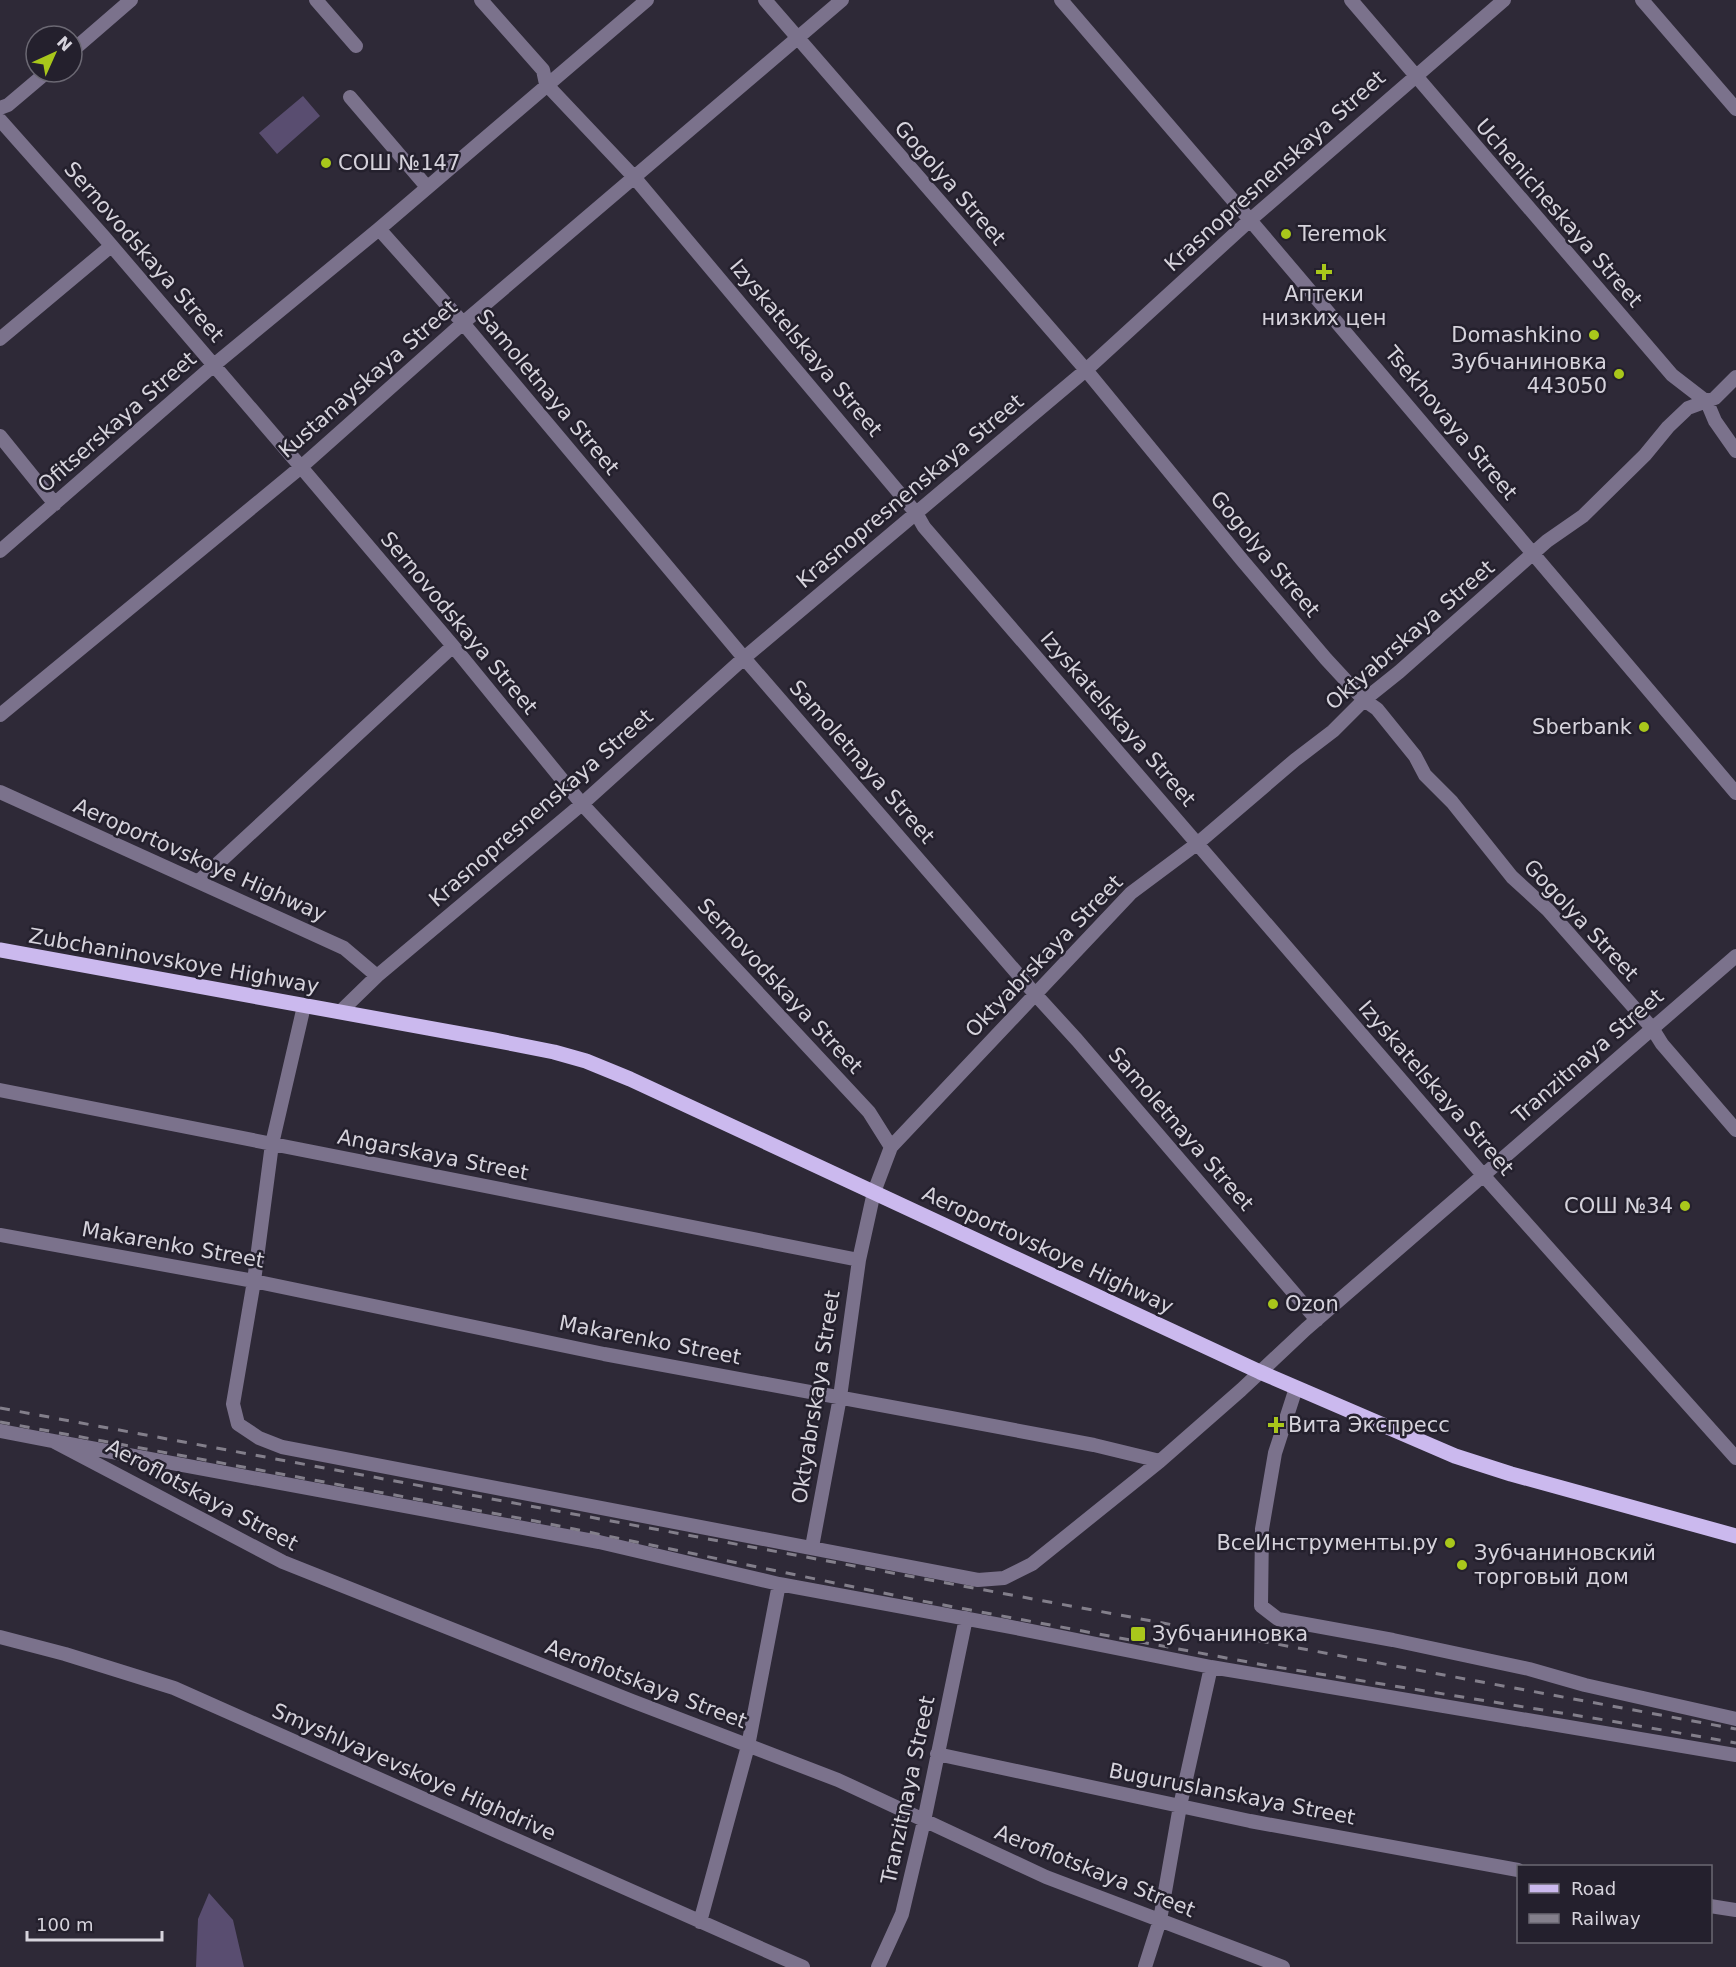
<svg xmlns="http://www.w3.org/2000/svg" width="1736" height="1967" font-family="'DejaVu Sans',sans-serif">
	<style>
		.green { fill: #594d70 }
		.lines { fill: none; stroke-linecap: round; stroke-linejoin: round }
		.minor { stroke: #7b728c; stroke-width: 14 }
		.major { stroke: #cbb9ee; stroke-width: 15 }
		.rail { stroke: #837f8b; stroke-width: 3; stroke-dasharray: 10 10; stroke-linecap: butt }
		.poi-dot { fill: #a9c71b; stroke: #24202d; stroke-width: 2 }
		.labels { text-anchor: middle; dominant-baseline: central; stroke-width: 5; stroke-linejoin: round; paint-order: stroke }
		.poi-label { font-size: 21px; fill: #d6d3dc; stroke: #24202d; text-anchor: start }
		.street-label { font-size: 21px; fill: #d6d3dc; stroke: #24202d }
	</style>
	<rect width="100%" height="100%" fill="#2e2937"/>
	<path class="green" d="M303 96 320 116 277 154 259 133Z
		M209 1893 233 1920 244 1967H196L198 1919Z"/>
	<g class="lines">
		<path class="minor" d="M316 0 356 46
			M481 0 543 70 546 84 634 177 916 513 924 527 1483 1175 1736 1458
			M765 0 1086 370 1242 560 1326 659 1364 700 1377 709 1415 756 1425 775 1452 802 1512 877 1548 910 1652 1028 1662 1044 1736 1130
			M1061 0 1250 220 1736 793
			M1351 0 1672 375 1707 402 1715 421 1736 451
			M1642 0 1736 109
			M72 51 131 0
			M350 97 427 187
			M0 108 8 105 47 72
			M0 120 104 237 301 467 453 646 582 804 869 1112 891 1147
			M379 229 463 323 744 658 1035 994 1077 1040 1317 1320
			M0 339 111 246
			M0 436 55 504
			M0 551 214 365 379 229 647 0
			M0 715 301 467 463 323 842 0
			M0 792 344 948 377 976
			M199 881 453 646
			M304 1006 272 1144 254 1281 233 1404 238 1424 259 1438 282 1447 978 1580 1004 1578 1032 1564 1160 1461
			M341 1011 377 976 582 804 744 658 1086 370 1250 220 1504 0
			M0 1090 859 1260
			M0 1235 254 1281 604 1354 951 1418 1094 1445 1160 1461 1241 1390 1306 1329 1736 956
			M1296 1388 1275 1453 1262 1529 1261 1606 1278 1619 1393 1640 1529 1669 1585 1685 1736 1719
			M0 1431 53 1441 283 1562 632 1701 838 1780 1046 1877 1283 1967
			M53 1441 599 1542 779 1584 1006 1626 1211 1667 1736 1755
			M812 1547 840 1397 859 1260 874 1192 891 1147 1131 893 1198 843 1295 760 1333 731 1364 700 1399 672 1547 541 1583 516 1645 455 1668 427 1688 408 1715 398 1736 377
			M0 1637 65 1654 174 1688 803 1967
			M937 1754 1250 1821 1518 1870
			M1710 1906 1736 1910
			M700 1922 748 1746 779 1584
			M878 1967 902 1914 924 1821 966 1618
			M1145 1967 1160 1920 1180 1806 1211 1667"/>
		<path class="major" d="M0 950 494 1040 554 1052 586 1061 630 1079 1260 1372 1455 1456 1511 1474 1736 1536"/>
		<path class="rail" d="M0 1408 1736 1729
			M0 1422 535 1521 922 1601 1264 1665 1611 1721 1736 1743"/>
	</g>
	<g class="poi-dot">
		<circle cx="326" cy="163" r="6"/>
		<circle cx="1286" cy="234" r="6"/>
		<path d="M1321 263h6v6h6v6h-6v6h-6v-6h-6v-6h6z"/>
		<circle cx="1594" cy="335" r="6"/>
		<circle cx="1619" cy="374" r="6"/>
		<circle cx="1644" cy="727" r="6"/>
		<circle cx="1685" cy="1206" r="6"/>
		<circle cx="1273" cy="1304" r="6"/>
		<path d="M1273 1416h6v6h6v6h-6v6h-6v-6h-6v-6h6z"/>
		<circle cx="1450" cy="1543" r="6"/>
		<circle cx="1462" cy="1565" r="6"/>
		<rect x="1130" y="1626" width="16" height="16" rx="3"/>
	</g>
	<g class="labels">
		<g class="poi-label">
			<text x="338" y="163">СОШ №147</text>
			<text x="1298" y="234">Teremok</text>
			<text x="1324" y="294" text-anchor="middle">Аптеки<tspan x="1324" dy="24">низких цен</tspan></text>
			<text x="1582" y="335" text-anchor="end">Domashkino</text>
			<text x="1607" y="362" text-anchor="end">Зубчаниновка<tspan x="1607" dy="24">443050</tspan></text>
			<text x="1632" y="727" text-anchor="end">Sberbank</text>
			<text x="1673" y="1206" text-anchor="end">СОШ №34</text>
			<text x="1285" y="1304">Ozon</text>
			<text x="1288" y="1425">Вита Экспресс</text>
			<text x="1438" y="1543" text-anchor="end">ВсеИнструменты.ру</text>
			<text x="1474" y="1553">Зубчаниновский<tspan x="1474" dy="24">торговый дом</tspan></text>
			<text x="1152" y="1634">Зубчаниновка</text>
		</g>
		<g class="street-label">
			<text transform="translate(1275 171) rotate(-42)">Krasnopresnenskaya Street</text>
			<text transform="translate(950 183) rotate(49)">Gogolya Street</text>
			<text transform="translate(1559 213) rotate(49)">Uchenicheskaya Street</text>
			<text transform="translate(144 252) rotate(49)">Sernovodskaya Street</text>
			<text transform="translate(806 348) rotate(50)">Izyskatelskaya Street</text>
			<text transform="translate(368 379) rotate(-41)">Kustanayskaya Street</text>
			<text transform="translate(548 392) rotate(50)">Samoletnaya Street</text>
			<text transform="translate(117 422) rotate(-41)">Ofitserskaya Street</text>
			<text transform="translate(1451 423) rotate(50)">Tsekhovaya Street</text>
			<text transform="translate(910 491) rotate(-40)">Krasnopresnenskaya Street</text>
			<text transform="translate(1265 554) rotate(50)">Gogolya Street</text>
			<text transform="translate(459 623) rotate(50)">Sernovodskaya Street</text>
			<text transform="translate(1410 635) rotate(-41)">Oktyabrskaya Street</text>
			<text transform="translate(1118 719) rotate(49)">Izyskatelskaya Street</text>
			<text transform="translate(862 762) rotate(49)">Samoletnaya Street</text>
			<text transform="translate(541 808) rotate(-41)">Krasnopresnenskaya Street</text>
			<text transform="translate(200 860) rotate(24)">Aeroportovskoye Highway</text>
			<text transform="translate(1581 920) rotate(47)">Gogolya Street</text>
			<text transform="translate(1044 956) rotate(-46)">Oktyabrskaya Street</text>
			<text transform="translate(174 961) rotate(10)">Zubchaninovskoye Highway</text>
			<text transform="translate(780 986) rotate(47)">Sernovodskaya Street</text>
			<text transform="translate(1588 1056) rotate(-41)">Tranzitnaya Street</text>
			<text transform="translate(1436 1088) rotate(49)">Izyskatelskaya Street</text>
			<text transform="translate(1181 1129) rotate(49)">Samoletnaya Street</text>
			<text transform="translate(433 1155) rotate(11)">Angarskaya Street</text>
			<text transform="translate(173 1245) rotate(10)">Makarenko Street</text>
			<text transform="translate(1048 1250) rotate(25)">Aeroportovskoye Highway</text>
			<text transform="translate(650 1340) rotate(11)">Makarenko Street</text>
			<text transform="translate(816 1397) rotate(-81)">Oktyabrskaya Street</text>
			<text transform="translate(202 1495) rotate(28)">Aeroflotskaya Street</text>
			<text transform="translate(646 1684) rotate(21)">Aeroflotskaya Street</text>
			<text transform="translate(414 1772) rotate(24)">Smyshlyayevskoye Highdrive</text>
			<text transform="translate(908 1790) rotate(-78)">Tranzitnaya Street</text>
			<text transform="translate(1232 1794) rotate(11)">Buguruslanskaya Street</text>
			<text transform="translate(1095 1871) rotate(22)">Aeroflotskaya Street</text>
		</g>
	</g>
	<rect x="1517" y="1865" width="195" height="78" fill="#24202d" stroke="#6b6873" stroke-width="1.5"/>
	<rect x="1529" y="1884" width="30" height="9" fill="#cbb9ee" stroke="#6b6873" stroke-width="1.5"/>
	<text x="1571" y="1895" font-size="18" fill="#d6d3dc">Road</text>
	<rect x="1529" y="1914" width="30" height="9" fill="#837f8b" stroke="#6b6873" stroke-width="1.5"/>
	<text x="1571" y="1925" font-size="18" fill="#d6d3dc">Railway</text>
	<g transform="translate(54 54) rotate(45)"><circle r="28" fill="#24202d" stroke="#6b6873" stroke-width="1.5"/>
	<path d="M0-4.5L10 22L0 15L-10 22Z" fill="#a9c71b"/>
	<text y="-9" font-size="16" font-weight="bold" text-anchor="middle" fill="#d6d3dc">N</text>
	</g>
	<path d="M27 1931v9h135v-9" fill="none" stroke="#d6d3dc" stroke-width="3"/>
	<text x="36" y="1931" font-size="18" fill="#d6d3dc" stroke="#24202d" stroke-width="4.5" paint-order="stroke">100 m</text>
</svg>
